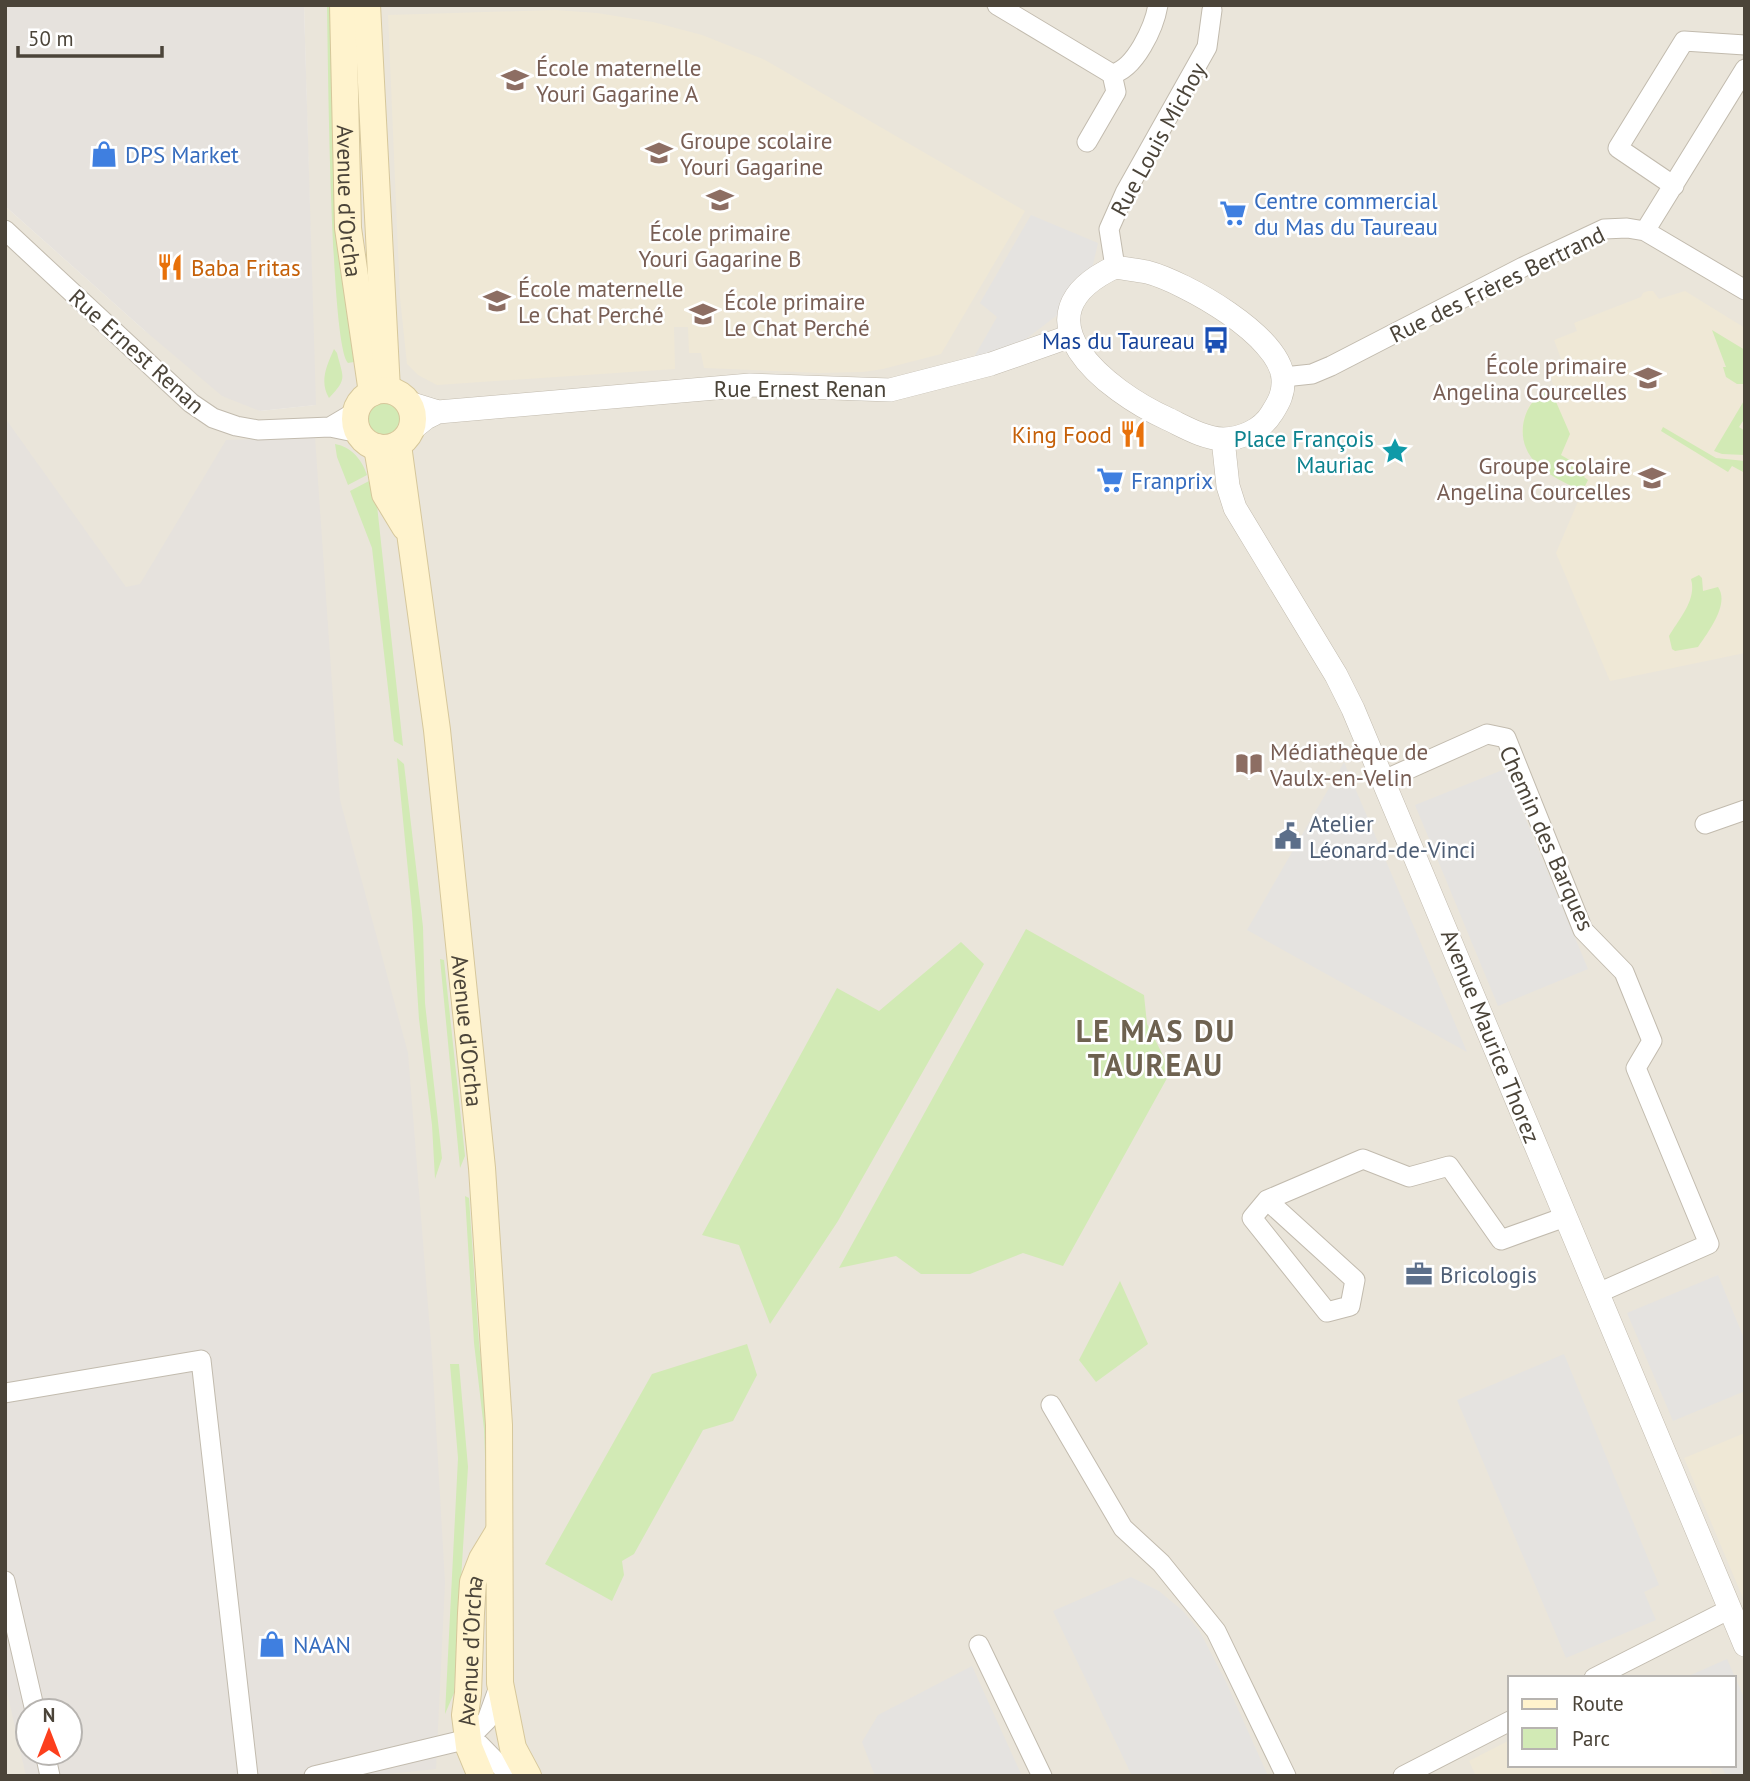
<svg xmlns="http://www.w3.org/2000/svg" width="1750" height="1781" font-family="'PT Sans',sans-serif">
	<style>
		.residential { fill: #eae5da; fill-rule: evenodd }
		.industrial { fill: #e6e2dd; fill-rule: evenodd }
		.education { fill: #efe8d6 }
		.green { fill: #d2eab5 }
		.parking { fill: #e5e3e0 }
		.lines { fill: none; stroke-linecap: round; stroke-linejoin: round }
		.minor-casing { stroke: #c2bbae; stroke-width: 21 }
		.tertiary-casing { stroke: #c2bbae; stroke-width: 24 }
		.secondary-casing { stroke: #d6c79b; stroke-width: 28 }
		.minor { stroke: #fff; stroke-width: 19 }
		.tertiary { stroke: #fff; stroke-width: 23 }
		.secondary { stroke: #fff3cd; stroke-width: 26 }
		.labels { text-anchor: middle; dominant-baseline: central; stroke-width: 5; stroke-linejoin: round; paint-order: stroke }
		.education-label { font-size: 23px; fill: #785e54; stroke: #fff; text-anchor: start }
		.street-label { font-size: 23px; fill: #4b4439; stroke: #fff }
		.shop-label { font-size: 23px; fill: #366cbe; stroke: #fff; text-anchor: start }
		.food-label { font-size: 23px; fill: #c56008; stroke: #fff; text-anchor: start }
		.transit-label { font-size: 23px; fill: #164399; stroke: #fff; text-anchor: end }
		.culture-label { font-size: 23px; fill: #0d838f; stroke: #fff; text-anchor: end }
		.service-label { font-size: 23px; fill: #4e5e75; stroke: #fff; text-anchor: start }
		.district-label { font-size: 30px; font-weight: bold; letter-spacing: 2px; fill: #6e6250; stroke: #fff }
	</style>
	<rect width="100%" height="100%" fill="#f6f3ec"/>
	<path class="residential" d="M304 5H1745V1776H5V206L144 330 260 411 315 405ZM1510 1678H1734V1765H1510ZM28 1711H70V1753H28Z"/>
	<path class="industrial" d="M5 5H304L316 405 260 411 222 396 144 330 5 206Z
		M5 418 126 587 140 584 226 440 315 437 340 800 408 1053 432 1356 445 1583 436 1769 369 1776H26L5 1683ZM28 1711H70V1753H28Z"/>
	<path class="education" d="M555 10 597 13 653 22 702 35 765 60 1025 211 941 354 883 369 863 372 819 373 704 368 701 353H689L688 327H674L675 369 437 385 418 375 407 364 400 298 388 15Z
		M1648 291H1653L1659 299 1685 291 1745 328V653L1610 681 1556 553 1582 492 1537 465 1526 448 1522 431 1524 418 1529 406 1546 388 1553 385 1549 370 1563 364 1554 340 1577 331 1574 323 1641 297 1643 293Z
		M1745 1433V1603L1684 1458Z
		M1510 1740V1765H1708L1713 1776H1476L1469 1761Z"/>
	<path class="green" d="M327 5H335L360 361 348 363C330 346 328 50 327 5Z
		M1712 330 1745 350V384H1737L1726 377 1723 367H1726Z
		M334 349 337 353C343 378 348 378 329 398 319 381 327 365 334 349Z
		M1550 388 1570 434 1561 455 1588 471 1584 477 1588 480 1582 492C1567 483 1546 475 1535 462 1513 439 1522 401 1550 388Z
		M1745 399V418L1739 427 1745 431V455L1722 454 1714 451Z
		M368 420a17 17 0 1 1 34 0a17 17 0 1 1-34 0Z
		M1663 427 1716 458 1745 461V473L1732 466 1728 472 1661 431Z
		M335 444C352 447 362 460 367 475L348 485 337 457Z
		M369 481 373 498 376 496 403 746 394 741 372 548 350 491Z
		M1699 575 1702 578 1703 591 1718 587C1730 604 1708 632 1698 647L1675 651 1672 649 1669 636C1679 619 1697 600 1691 579Z
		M397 758 404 764 423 927 425 1003 442 1158 435 1179 432 1125 419 1019 412 912Z
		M1026 929 1144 995 1147 1024 1171 1071 1063 1266 1023 1253 970 1274H921L896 1256 839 1268Z
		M961 942 984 964 838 1221 770 1324 739 1245 702 1235 837 988 879 1011Z
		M440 959 444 960 465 1156 460 1168Z
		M465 1196 469 1198 479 1343 489 1429 487 1509 484 1429 474 1343Z
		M1120 1281 1148 1344 1096 1382 1079 1360Z
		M747 1344 757 1375 733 1421 703 1430 634 1554 622 1561 624 1575 612 1601 545 1564 652 1374Z
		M450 1364H459L468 1467 454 1693 445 1714 458 1458Z"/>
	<path class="parking" d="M1031 215 1098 243 1092 269 1060 313 1022 342 974 357 997 317 980 303Z
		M1344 762 1467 1052 1247 930Z
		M1505 769 1588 969 1498 1006 1415 805Z
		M1718 1275 1745 1341V1391L1673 1421 1627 1313Z
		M1564 1354 1659 1585 1644 1592 1656 1620 1566 1658 1457 1400Z
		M1131 1577 1159 1591 1183 1611 1199 1630 1226 1682 1268 1776H1132L1053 1611Z
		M1727 1659 1745 1700V1776H1726L1721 1765H1734V1678H1684Z
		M972 1666 1022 1776H875L862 1742 878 1715Z"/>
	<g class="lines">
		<defs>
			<path id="minor" d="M997 5 1112 74C1135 69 1154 28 1158 5
				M1087 142 1116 92 1112 74
				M1674 186 1618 148 1684 41 1745 45
				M5 230 191 403 213 418 236 426 258 430 330 427 359 433
				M1645 231 1745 69
				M1115 267 1109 229 1125 193 1207 47 1212 10
				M1284 377 1312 374 1331 366 1523 267 1604 229 1627 228 1645 231 1745 290
				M330 427 357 411
				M1384 780 1487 734 1506 738 1583 930 1624 972 1652 1041 1636 1068 1709 1244 1598 1293
				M1705 824 1745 810
				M1267 1200 1355 1280 1350 1306 1327 1312 1252 1218 1267 1200 1363 1159 1409 1177 1449 1166 1501 1240 1565 1217
				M5 1393 201 1360 248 1776
				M1051 1405 1123 1528 1161 1563 1216 1631 1286 1776
				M5 1581 35 1711
				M979 1645 1042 1776
				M1594 1678 1730 1609
				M468 1739 480 1745 510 1776
				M45 1753 50 1776
				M314 1776 468 1739 487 1720 500 1684
				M1403 1776 1510 1721"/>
			<path id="tertiary" d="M1115 267C1126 269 1137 270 1147 272 1185 282 1281 336 1283 379 1284 393 1279 402 1272 413 1262 430 1241 439 1223 439 1203 438 1185 427 1168 419 1106 391 1011 316 1115 267Z
				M409 403 438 412
				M411 430 426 418 438 412 750 385 890 390 991 364 1071 336
				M1223 439 1228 486 1235 508 1336 675 1353 709 1745 1645"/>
			<g id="secondary">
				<path id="s1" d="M343 5 348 228 372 393"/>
				<path d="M367 5 387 390"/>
				<circle cx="384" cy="419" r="29"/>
				<path id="s2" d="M398 445 437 730 482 1168 499 1425 500 1683 513 1748 528 1776"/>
				<path d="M377 447 385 494 405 527"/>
				<path id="s3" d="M481 1776 469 1747 465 1715 468 1693 471 1613 473 1582 482 1559 499 1531"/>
			</g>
		</defs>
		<use href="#minor" class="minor-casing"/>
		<use href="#tertiary" class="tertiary-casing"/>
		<use href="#secondary" class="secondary-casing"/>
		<use href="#minor" class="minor"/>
		<use href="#tertiary" class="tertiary"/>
		<use href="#secondary" class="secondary"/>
	</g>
	<defs>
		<symbol id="school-bare" viewBox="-9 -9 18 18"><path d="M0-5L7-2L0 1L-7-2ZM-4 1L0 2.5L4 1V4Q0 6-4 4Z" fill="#8d6e63" stroke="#fff" stroke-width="2.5" paint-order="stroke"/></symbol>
		<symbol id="shop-bare" viewBox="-9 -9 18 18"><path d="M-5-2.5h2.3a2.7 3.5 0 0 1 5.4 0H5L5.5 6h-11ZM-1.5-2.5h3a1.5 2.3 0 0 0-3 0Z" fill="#3f7fe0" stroke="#fff" stroke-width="2.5" paint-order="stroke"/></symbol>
		<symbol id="supermarket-bare" viewBox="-9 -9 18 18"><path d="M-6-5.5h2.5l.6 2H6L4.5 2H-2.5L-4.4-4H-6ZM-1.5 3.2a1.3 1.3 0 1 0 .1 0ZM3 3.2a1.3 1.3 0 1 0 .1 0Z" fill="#3f7fe0" stroke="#fff" stroke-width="2.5" paint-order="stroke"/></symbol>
		<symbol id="restaurant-bare" viewBox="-9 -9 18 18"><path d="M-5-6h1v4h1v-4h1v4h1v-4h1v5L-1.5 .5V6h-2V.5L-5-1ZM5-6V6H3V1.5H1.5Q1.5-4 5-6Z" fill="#e8710a" stroke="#fff" stroke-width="2.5" paint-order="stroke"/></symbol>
		<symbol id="bus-bare" viewBox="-9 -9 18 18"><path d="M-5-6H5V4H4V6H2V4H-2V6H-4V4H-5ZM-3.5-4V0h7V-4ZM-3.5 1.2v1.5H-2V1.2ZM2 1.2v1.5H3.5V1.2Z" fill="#1a4fb4" stroke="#fff" stroke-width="2.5" paint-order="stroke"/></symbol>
		<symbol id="sight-bare" viewBox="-9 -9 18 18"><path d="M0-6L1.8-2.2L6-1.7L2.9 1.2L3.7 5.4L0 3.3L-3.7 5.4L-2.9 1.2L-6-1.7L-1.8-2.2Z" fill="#0f9aa8" stroke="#fff" stroke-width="2.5" paint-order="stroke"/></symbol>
		<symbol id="library-bare" viewBox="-9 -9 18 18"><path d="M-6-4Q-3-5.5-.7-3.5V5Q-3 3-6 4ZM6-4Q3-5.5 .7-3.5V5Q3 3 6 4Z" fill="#8d6e63" stroke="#fff" stroke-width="2.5" paint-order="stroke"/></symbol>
		<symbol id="civic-bare" viewBox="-9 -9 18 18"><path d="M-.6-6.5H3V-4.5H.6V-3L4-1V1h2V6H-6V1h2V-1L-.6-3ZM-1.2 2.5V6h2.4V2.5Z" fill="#5c6f8a" stroke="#fff" stroke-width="2.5" paint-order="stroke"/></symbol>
		<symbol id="office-bare" viewBox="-9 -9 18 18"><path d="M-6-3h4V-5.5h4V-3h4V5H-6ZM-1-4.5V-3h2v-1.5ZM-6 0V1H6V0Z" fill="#5c6f8a" stroke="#fff" stroke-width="2.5" paint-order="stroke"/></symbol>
	</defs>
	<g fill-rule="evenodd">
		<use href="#school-bare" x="496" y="61" width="38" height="38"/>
		<use href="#school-bare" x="640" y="134" width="38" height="38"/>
		<use href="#shop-bare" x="85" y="135" width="38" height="38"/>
		<use href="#school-bare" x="701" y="181" width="38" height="38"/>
		<use href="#supermarket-bare" x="1214" y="194" width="38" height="38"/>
		<use href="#restaurant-bare" x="151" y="248" width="38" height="38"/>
		<use href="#school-bare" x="478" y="282" width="38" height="38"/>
		<use href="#school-bare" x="684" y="295" width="38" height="38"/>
		<use href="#bus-bare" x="1197" y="321" width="38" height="38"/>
		<use href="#school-bare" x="1629" y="359" width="38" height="38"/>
		<use href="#restaurant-bare" x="1114" y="415" width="38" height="38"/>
		<use href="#sight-bare" x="1376" y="432" width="38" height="38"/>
		<use href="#school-bare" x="1633" y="459" width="38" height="38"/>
		<use href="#supermarket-bare" x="1091" y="461" width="38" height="38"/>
		<use href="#library-bare" x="1230" y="745" width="38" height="38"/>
		<use href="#civic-bare" x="1269" y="817" width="38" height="38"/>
		<use href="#office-bare" x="1400" y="1255" width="38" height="38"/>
		<use href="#shop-bare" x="253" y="1625" width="38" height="38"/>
	</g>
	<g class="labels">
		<g class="education-label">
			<text x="536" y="67">École maternelle<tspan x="536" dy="26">Youri Gagarine A</tspan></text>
			<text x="680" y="140">Groupe scolaire<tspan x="680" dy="26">Youri Gagarine</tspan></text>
			<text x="720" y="232" text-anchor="middle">École primaire<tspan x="720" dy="26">Youri Gagarine B</tspan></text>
			<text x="518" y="288">École maternelle<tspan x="518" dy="26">Le Chat Perché</tspan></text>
			<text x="724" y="301">École primaire<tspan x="724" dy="26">Le Chat Perché</tspan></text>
			<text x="1627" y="365" text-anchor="end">École primaire<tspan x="1627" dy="26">Angelina Courcelles</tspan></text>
			<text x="1631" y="465" text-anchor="end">Groupe scolaire<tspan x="1631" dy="26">Angelina Courcelles</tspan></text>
			<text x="1270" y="751">Médiathèque de<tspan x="1270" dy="26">Vaulx-en-Velin</tspan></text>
		</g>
		<g class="street-label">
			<text transform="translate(1158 139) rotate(-61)">Rue Louis Michoy</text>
			<text stroke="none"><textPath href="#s1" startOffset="196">Avenue d'Orcha</textPath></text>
			<text transform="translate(1497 284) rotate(-26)">Rue des Frères Bertrand</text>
			<text transform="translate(137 351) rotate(42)">Rue Ernest Renan</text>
			<text x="800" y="388">Rue Ernest Renan</text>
			<text transform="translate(1547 838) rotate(66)">Chemin des Barques</text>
			<text stroke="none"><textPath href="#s2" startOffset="590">Avenue d'Orcha</textPath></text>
			<text transform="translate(1491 1036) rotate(68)">Avenue Maurice Thorez</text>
			<text stroke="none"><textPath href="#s3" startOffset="128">Avenue d'Orcha</textPath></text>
		</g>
		<g class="shop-label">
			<text x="125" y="154">DPS Market</text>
			<text x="1254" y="200">Centre commercial<tspan x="1254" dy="26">du Mas du Taureau</tspan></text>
			<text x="1131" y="480">Franprix</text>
			<text x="293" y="1644">NAAN</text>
		</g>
		<g class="food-label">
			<text x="191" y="267">Baba Fritas</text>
			<text x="1112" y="434" text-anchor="end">King Food</text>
		</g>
		<g class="transit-label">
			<text x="1195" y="340">Mas du Taureau</text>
		</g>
		<g class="culture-label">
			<text x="1374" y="438">Place François<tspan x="1374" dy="26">Mauriac</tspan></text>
		</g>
		<g class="service-label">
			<text x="1309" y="823">Atelier<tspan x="1309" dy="26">Léonard-de-Vinci</tspan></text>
			<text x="1440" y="1274">Bricologis</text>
		</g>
		<g class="district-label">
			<text x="1156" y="1030">LE MAS DU<tspan x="1156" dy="34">TAUREAU</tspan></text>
		</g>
	</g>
	<rect width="1750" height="1781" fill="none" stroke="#4b4439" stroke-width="14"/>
	<rect x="1508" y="1676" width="228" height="91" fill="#ffffff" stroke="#b7b4b0" stroke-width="2"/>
	<rect x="1522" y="1699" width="35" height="10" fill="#fff3cd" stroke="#b7b4b0" stroke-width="2"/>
	<text x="1572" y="1711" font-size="21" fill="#4b4439">Route</text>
	<rect x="1522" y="1728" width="35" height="21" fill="#d2eab5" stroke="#b7b4b0" stroke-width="2"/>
	<text x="1572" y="1746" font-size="21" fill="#4b4439">Parc</text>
	<g transform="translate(49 1732)"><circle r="33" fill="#ffffff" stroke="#b7b4b0" stroke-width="2"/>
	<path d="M0-5L12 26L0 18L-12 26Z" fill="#fc3f1d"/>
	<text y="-10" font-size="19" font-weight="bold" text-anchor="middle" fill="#4b4439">N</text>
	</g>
	<path d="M18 46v10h144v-10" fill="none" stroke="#4b4439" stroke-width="3.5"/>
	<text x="28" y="46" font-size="21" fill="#4b4439" stroke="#ffffff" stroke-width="5" paint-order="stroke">50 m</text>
</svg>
